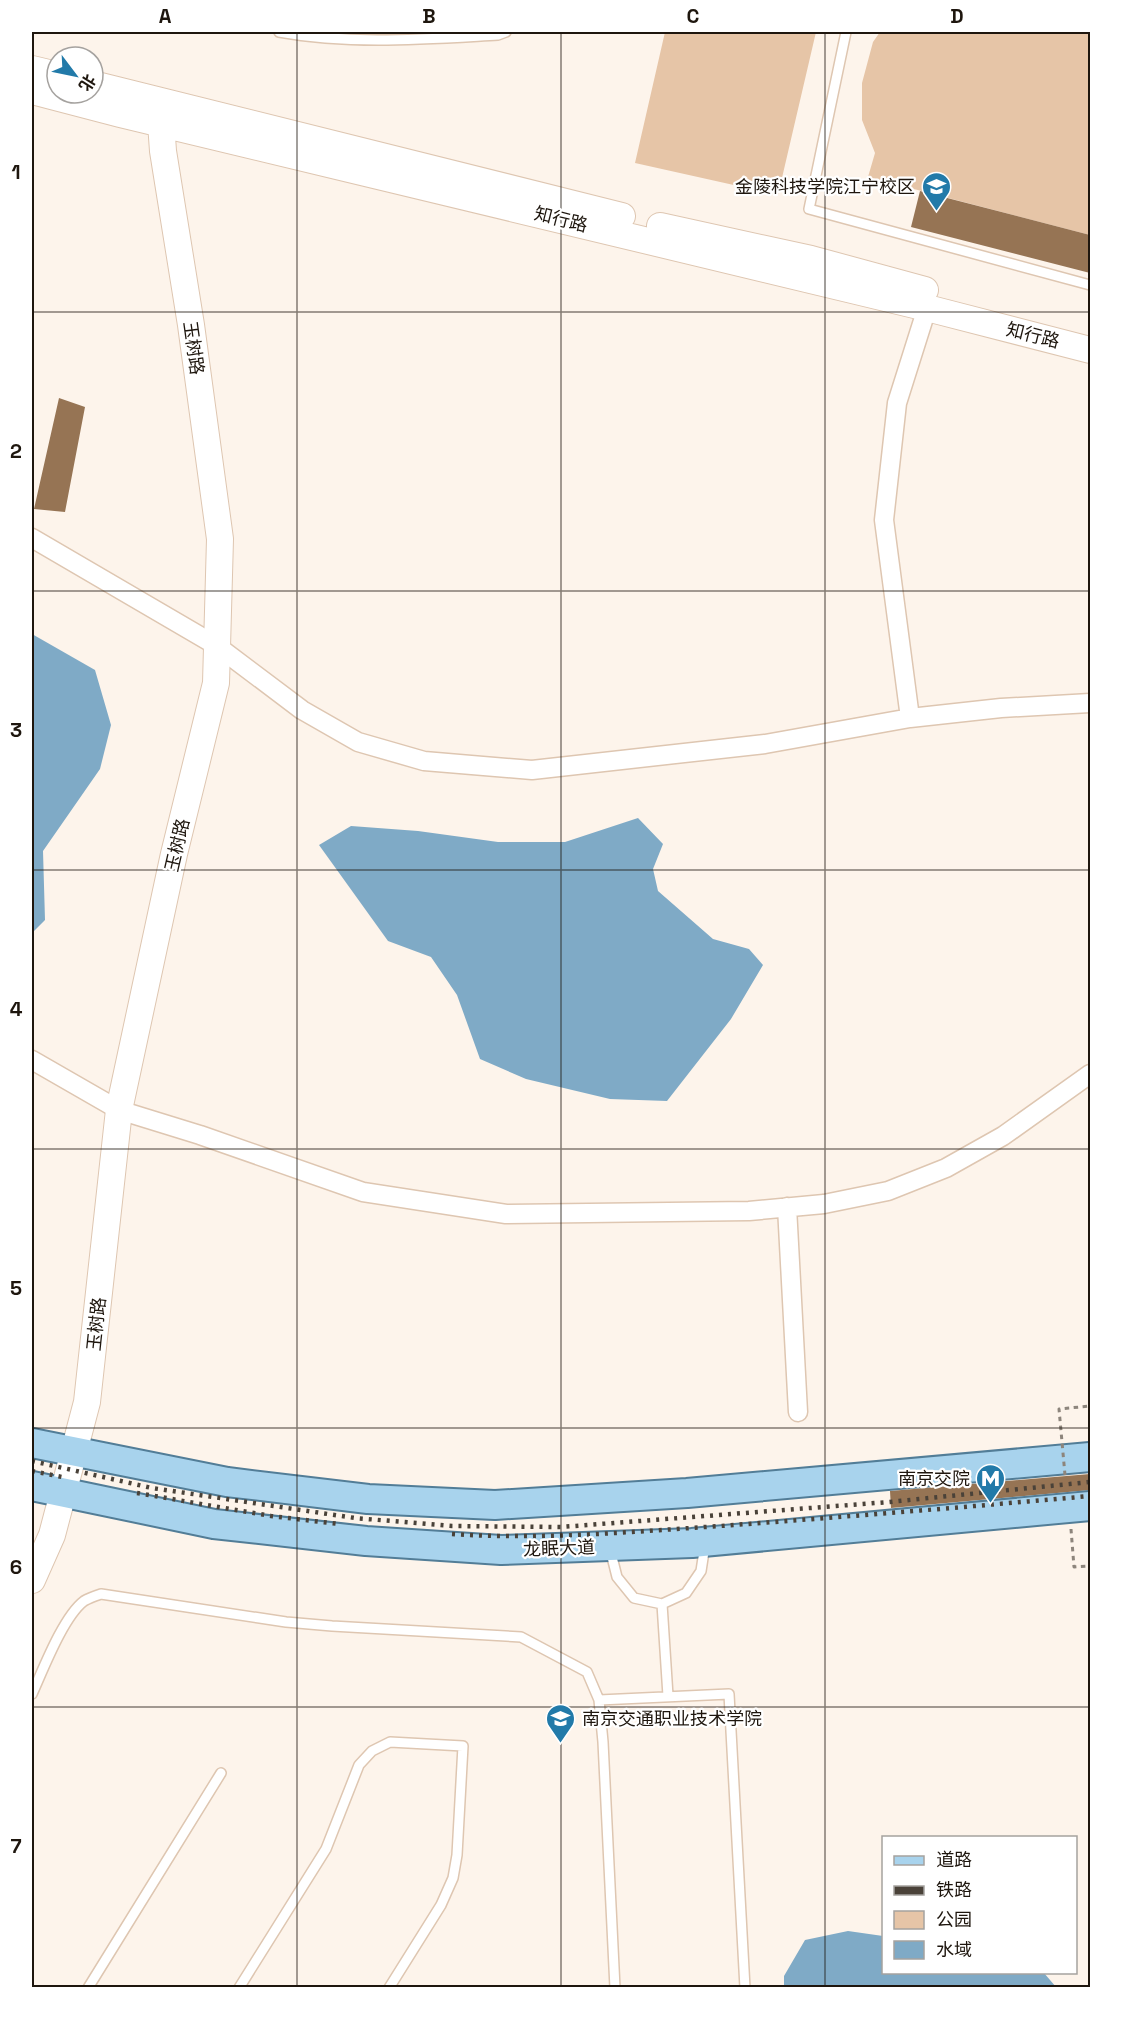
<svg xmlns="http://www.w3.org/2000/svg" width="1122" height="2019" font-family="'Space Grotesk','Noto Sans SC',sans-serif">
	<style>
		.green { fill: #e6c5a7 }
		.water { fill: #7faac6 }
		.building { fill: #967454 }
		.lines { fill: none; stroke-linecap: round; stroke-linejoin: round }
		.lane-casing { stroke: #dec6b1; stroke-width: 12 }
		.street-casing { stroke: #dec6b1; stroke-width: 21 }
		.secondary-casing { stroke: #dec6b1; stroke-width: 28 }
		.primary-casing { stroke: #527d97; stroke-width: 32 }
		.path { stroke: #8d857c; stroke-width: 3; stroke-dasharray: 4.5 4.5; stroke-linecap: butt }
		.lane { stroke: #fff; stroke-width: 9 }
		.street { stroke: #fff; stroke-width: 18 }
		.secondary { stroke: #fff; stroke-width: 26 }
		.primary { stroke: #a8d3ed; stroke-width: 28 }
		.rail { stroke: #4a4239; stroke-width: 4.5; stroke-dasharray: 3 6; stroke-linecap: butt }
		.path-bridge { stroke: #8d857c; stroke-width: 3; stroke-dasharray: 4.5 4.5; stroke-linecap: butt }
		.grid { fill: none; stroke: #1e160e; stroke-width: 1.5; stroke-opacity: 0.55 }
		.labels { text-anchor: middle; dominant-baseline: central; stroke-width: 4.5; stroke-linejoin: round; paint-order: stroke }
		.poi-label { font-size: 18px; fill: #1e160e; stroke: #fff; text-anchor: end }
		.street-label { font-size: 18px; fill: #1e160e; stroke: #fff }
		.neatline { fill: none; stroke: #1e160e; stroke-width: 2 }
		.grid-label { font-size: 20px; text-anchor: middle; font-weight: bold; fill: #1e160e }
	</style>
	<rect width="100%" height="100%" fill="#fdf4eb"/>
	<path class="green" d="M665 32H816L778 195 635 163Z
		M880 32H1090V235L868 177 875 153 862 120V83L873 42Z"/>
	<path class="water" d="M32 634 95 670 111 725 100 769 43 851 45 920 32 933Z
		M638 818 663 844 653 869 658 891 713 939 749 949 763 965 731 1019 667 1101 610 1099 526 1079 480 1059 457 995 431 957 388 941 319 845 351 826 418 831 498 842H565Z
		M848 1931 883 1936 884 1972 1044 1973 1056 1987H784V1976L805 1940Z"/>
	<path class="building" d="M920 191 1090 235V273L911 227Z
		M59 398 85 407 65 512 34 509Z
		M1090 1474V1490L891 1508 890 1491Z"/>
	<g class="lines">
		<defs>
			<path id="lane" d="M279 32C351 45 425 39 498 35L506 32
				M846 32 809 209 1090 285
				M610 1549 617 1577 634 1598 662 1604 686 1593 701 1571 705 1545
				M662 1604 668 1696
				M32 1694C43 1670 63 1617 84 1601 89 1598 95 1596 101 1594L286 1622 332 1626 521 1637 587 1672 599 1700
				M88 1988 221 1773
				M239 1988 326 1849 359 1765 372 1751 390 1742 463 1746 457 1855 453 1878 441 1905 389 1988
				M615 1988 603 1742 599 1700 729 1694 745 1988"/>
			<path id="street" d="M32 538 217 646 302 710 358 742 424 761 532 770 765 744 910 718 1001 708 1090 703
				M910 718 884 520 897 403 927 308
				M32 1060 119 1110 200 1135 363 1192 506 1214 749 1211 824 1204 888 1191 946 1168 1003 1136 1090 1074
				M787 1207 798 1412"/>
			<path id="secondary" d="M32 69 57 75
				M93 84 622 216
				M32 91 120 114 927 308 1090 350
				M660 226 811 259 925 290
				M32 1580 52 1535 87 1402 119 1110 174 854 216 683 220 539 191 325 163 151 161 123 166 104"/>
			<path id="primary" d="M32 1443 227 1482 368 1499 495 1505 687 1493 1090 1457
				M32 1486 214 1524 366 1541 501 1550 692 1543 1090 1506"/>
		</defs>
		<use href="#lane" class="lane-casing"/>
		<use href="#street" class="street-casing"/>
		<use href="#secondary" class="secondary-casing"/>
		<use href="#primary" class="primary-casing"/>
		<path class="path" d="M1071 1529 1074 1567 1090 1566"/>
		<use href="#lane" class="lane"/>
		<use href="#street" class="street"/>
		<use href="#secondary" class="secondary"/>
		<use href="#primary" class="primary"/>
		<path class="rail" d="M32 1461 152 1488 355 1518 452 1526 561 1527 889 1502 1090 1482
			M32 1471 67 1478
			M137 1493 271 1516 339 1524
			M452 1534C542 1540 630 1532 720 1526 843 1517 967 1507 1090 1496"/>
		<path class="path-bridge" d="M1065 1475 1059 1409 1090 1406"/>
	</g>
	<path class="grid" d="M297 32V1988M561 32V1988M825 32V1988M32 312H1090M32 591H1090M32 870H1090M32 1149H1090M32 1428H1090M32 1707H1090"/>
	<defs>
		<symbol id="university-pin" viewBox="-11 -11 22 30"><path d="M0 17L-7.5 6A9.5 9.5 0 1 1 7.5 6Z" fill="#227aa9" stroke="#fff"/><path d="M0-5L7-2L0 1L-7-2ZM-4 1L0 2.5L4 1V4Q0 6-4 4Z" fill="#fff"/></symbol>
		<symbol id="metro-pin" viewBox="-11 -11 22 30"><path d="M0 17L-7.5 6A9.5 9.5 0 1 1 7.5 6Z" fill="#227aa9" stroke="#fff"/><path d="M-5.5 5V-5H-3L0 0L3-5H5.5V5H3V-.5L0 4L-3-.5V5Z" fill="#fff"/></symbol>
	</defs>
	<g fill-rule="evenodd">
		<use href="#university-pin" x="920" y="170" width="33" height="45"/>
		<use href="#metro-pin" x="974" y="1462" width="33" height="45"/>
		<use href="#university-pin" x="544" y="1702" width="33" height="45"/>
	</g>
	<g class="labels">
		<g class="poi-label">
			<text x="915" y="186">金陵科技学院江宁校区</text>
			<text x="970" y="1478">南京交院</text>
			<text x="582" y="1718" text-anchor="start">南京交通职业技术学院</text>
		</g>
		<g class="street-label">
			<text transform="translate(561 219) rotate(14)">知行路</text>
			<text transform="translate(1033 335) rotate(14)">知行路</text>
			<text transform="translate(194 348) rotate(82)">玉树路</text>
			<text transform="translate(177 845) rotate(-77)">玉树路</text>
			<text transform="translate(96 1324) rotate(-84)">玉树路</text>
			<text transform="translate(559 1548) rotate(-2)">龙眠大道</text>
		</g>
	</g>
	<rect width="1122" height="2019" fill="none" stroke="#ffffff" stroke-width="66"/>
	<rect x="882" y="1836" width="195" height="138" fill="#ffffff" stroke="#a5a29f" stroke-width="1.5"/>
	<rect x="894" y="1856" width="30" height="9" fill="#a8d3ed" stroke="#a5a29f" stroke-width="1.5"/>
	<text x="936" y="1866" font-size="18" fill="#1e160e">道路</text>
	<rect x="894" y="1886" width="30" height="9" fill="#4a4239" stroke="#a5a29f" stroke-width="1.5"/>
	<text x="936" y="1896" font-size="18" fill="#1e160e">铁路</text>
	<rect x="894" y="1911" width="30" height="18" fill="#e6c5a7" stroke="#a5a29f" stroke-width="1.5"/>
	<text x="936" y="1926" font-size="18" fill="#1e160e">公园</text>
	<rect x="894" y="1941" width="30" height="18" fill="#7faac6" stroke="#a5a29f" stroke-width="1.5"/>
	<text x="936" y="1956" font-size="18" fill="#1e160e">水域</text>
	<g transform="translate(75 75) rotate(122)"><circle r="28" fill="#ffffff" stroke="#a5a29f" stroke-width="1.5"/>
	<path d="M0-4.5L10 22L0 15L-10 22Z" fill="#227aa9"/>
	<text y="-9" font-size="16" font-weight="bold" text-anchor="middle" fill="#1e160e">北</text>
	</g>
	<rect x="33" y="33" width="1056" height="1953" class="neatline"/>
	<g class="grid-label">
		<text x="165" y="23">A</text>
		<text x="429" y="23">B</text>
		<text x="693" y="23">C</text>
		<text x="957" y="23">D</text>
		<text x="16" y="179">1</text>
		<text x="16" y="458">2</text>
		<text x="16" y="737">3</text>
		<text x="16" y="1016">4</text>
		<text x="16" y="1295">5</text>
		<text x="16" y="1574">6</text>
		<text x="16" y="1853">7</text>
	</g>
</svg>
